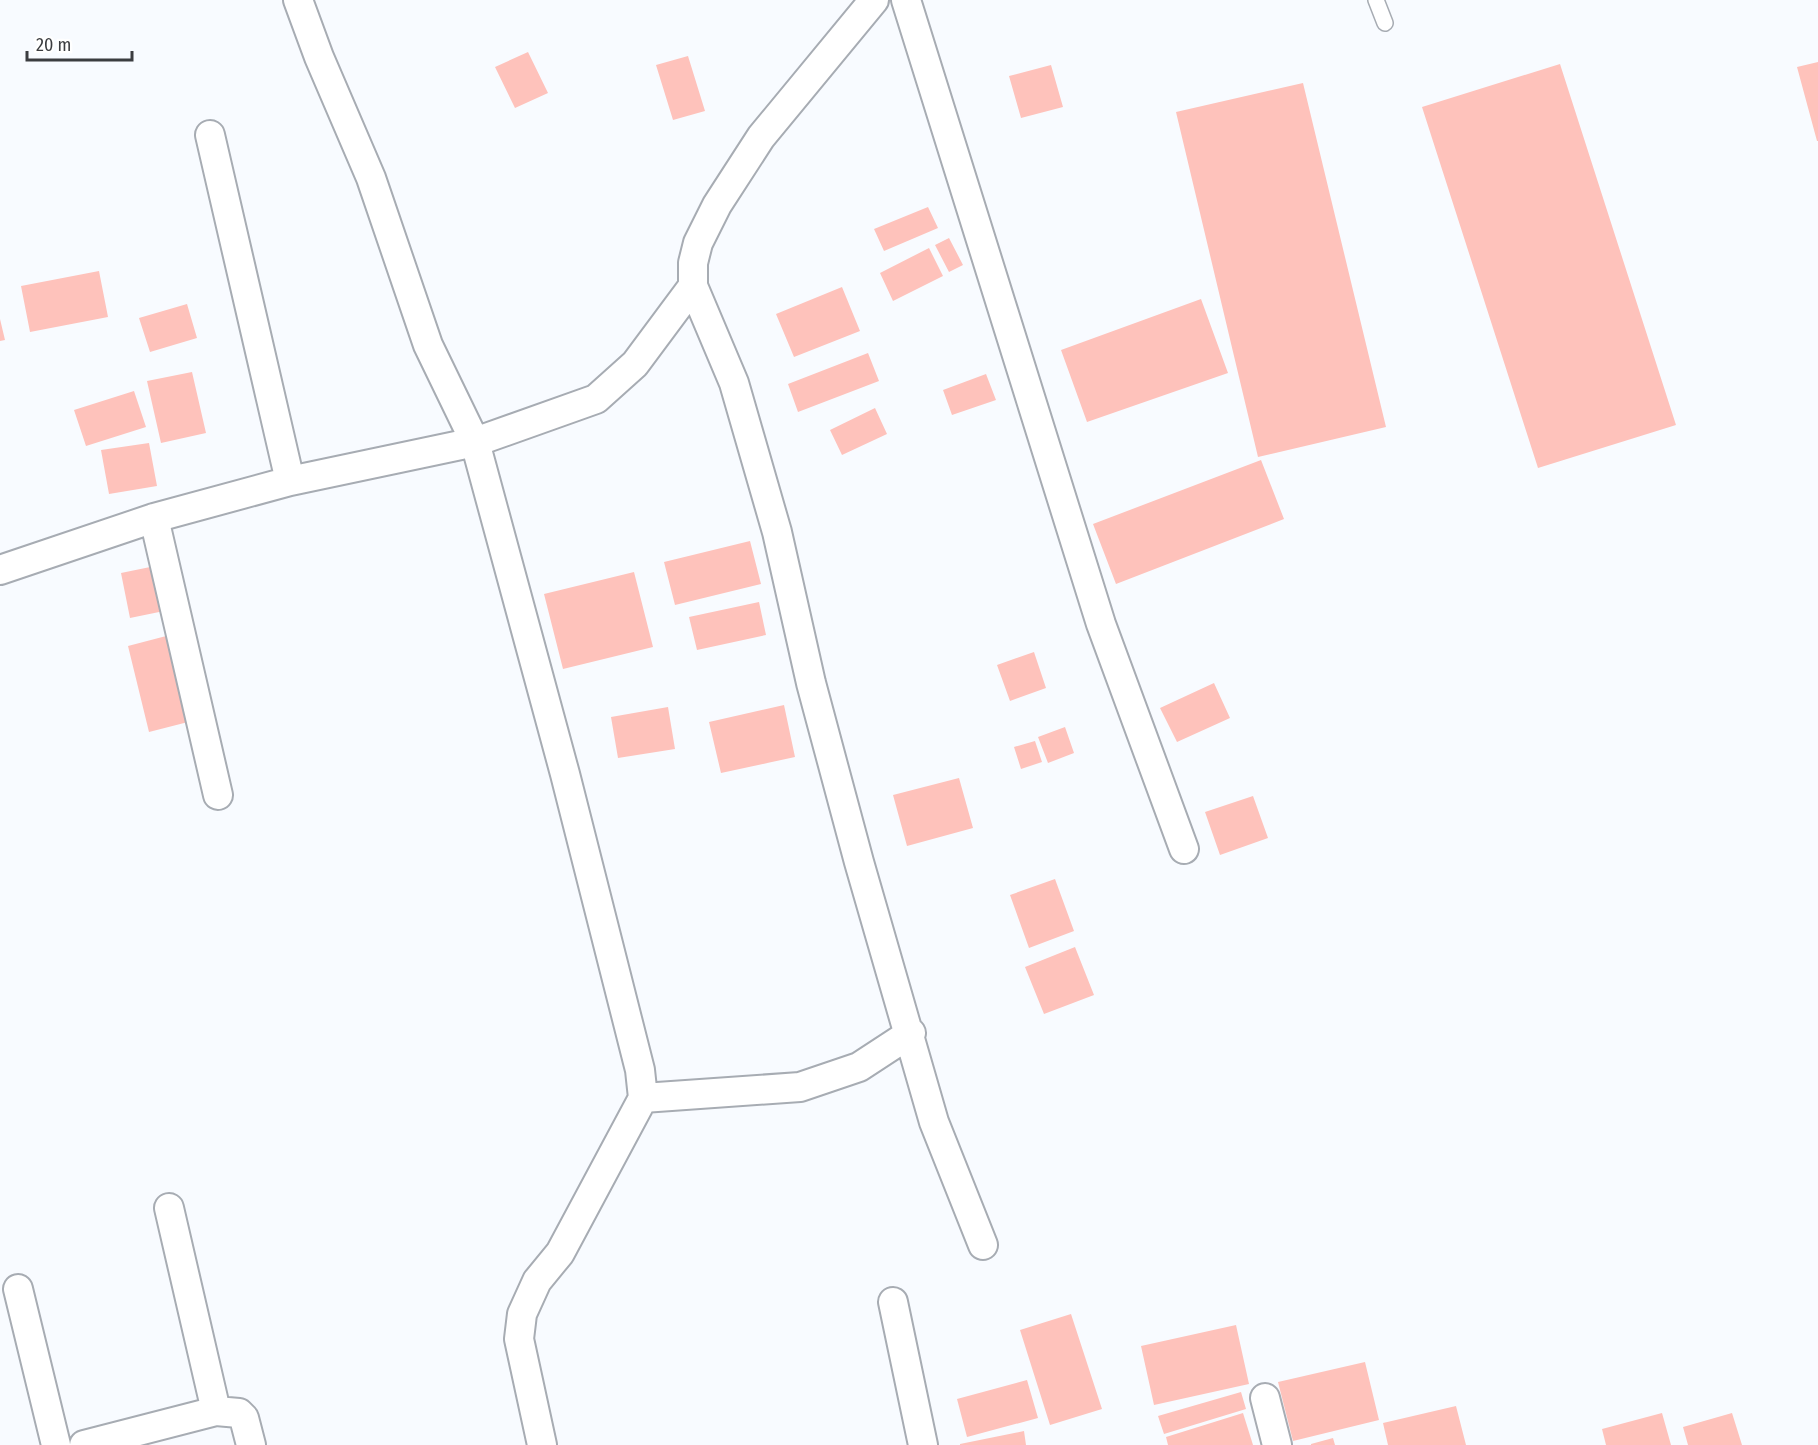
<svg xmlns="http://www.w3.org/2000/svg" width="1818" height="1445" font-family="'Fira Sans Condensed',sans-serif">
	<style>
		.building { fill: #fec2bb }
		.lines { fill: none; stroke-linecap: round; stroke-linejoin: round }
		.service-casing { stroke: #a7acb3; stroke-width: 18 }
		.minor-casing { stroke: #a7acb3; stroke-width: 32 }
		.service { stroke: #fff; stroke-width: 15 }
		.minor { stroke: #fff; stroke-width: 28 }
	</style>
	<rect width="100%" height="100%" fill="#f8fbff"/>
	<path class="building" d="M528 52 548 93 515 108 495 67Z
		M688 56 705 111 673 120 656 65Z
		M1818 62V141H1817L1797 67Z
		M1560 64 1676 425 1538 468 1422 107Z
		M1051 65 1063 107 1021 118 1009 76Z
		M1303 83 1386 427 1258 457 1176 112Z
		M928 207 938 228 884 251 874 229Z
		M949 238 963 265 949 272 935 245Z
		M929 248 943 276 893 301 880 273Z
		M99 271 108 317 30 332 21 286Z
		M842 287 860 331 794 357 776 314Z
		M1201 299 1228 373 1087 422 1061 350Z
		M187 304 197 338 150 352 139 318Z
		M0 319 5 340 0 341Z
		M868 353 879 381 798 412 788 384Z
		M192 372 206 433 161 443 147 381Z
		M986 374 996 400 952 415 943 390Z
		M134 391 146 427 86 446 74 410Z
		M875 408 887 434 842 455 830 430Z
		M149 443 157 486 109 494 101 450Z
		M1261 460 1284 519 1116 584 1093 524Z
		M750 541 761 584 675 605 664 562Z
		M155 566 164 611 130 618 121 573Z
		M634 572 653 647 563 669 544 594Z
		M759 602 766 635 697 650 689 617Z
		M170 635 192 721 149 732 128 646Z
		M1034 652 1046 688 1010 701 997 665Z
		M1214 683 1230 718 1177 742 1160 708Z
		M784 705 795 757 721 773 709 722Z
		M668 707 675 749 618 758 611 717Z
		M1065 727 1074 753 1048 763 1038 737Z
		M1035 741 1042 762 1021 769 1014 747Z
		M959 778 973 828 907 846 893 795Z
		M1253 796 1268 838 1220 855 1205 812Z
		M1055 879 1074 931 1029 948 1010 895Z
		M1075 947 1094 995 1044 1014 1025 967Z
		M1071 1314 1102 1409 1050 1425 1020 1330Z
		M1236 1325 1249 1384 1154 1405 1141 1346Z
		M1365 1362 1379 1420 1293 1441 1278 1382Z
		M1027 1380 1038 1418 967 1437 957 1399Z
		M1241 1392 1246 1409 1164 1434 1158 1416Z
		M1456 1406 1466 1445H1388L1383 1423Z
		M1243 1413 1253 1445H1168L1166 1437Z
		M1662 1413 1671 1445H1606L1602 1429Z
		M1732 1413 1742 1445H1688L1683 1427Z
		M1024 1431 1026 1445H960V1444Z
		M1333 1438 1335 1445H1311V1444Z"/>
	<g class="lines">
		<defs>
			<path id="service" d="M1376 0 1385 23"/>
			<path id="minor" d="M298 0 319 57 371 178 428 345 475 442 565 774 640 1070 643 1098 560 1253 537 1281 522 1314 519 1339 542 1445
				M906 0 1101 624 1184 849
				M210 135 290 481
				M693 286 734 383 777 532 811 683 859 862 934 1122 983 1245
				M154 518 218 795
				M0 570 154 518 290 481 475 442 596 399 635 364 693 286V263L698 243 717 205 761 137 874 0
				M643 1098 800 1087 859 1067 911 1033
				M169 1208 216 1411
				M18 1289 56 1445
				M893 1302 923 1445
				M1265 1398 1277 1445
				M84 1445 216 1411 239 1413 244 1418 251 1445"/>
		</defs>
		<use href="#service" class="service-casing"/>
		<use href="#minor" class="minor-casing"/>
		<use href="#service" class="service"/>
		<use href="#minor" class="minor"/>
	</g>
	<path d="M27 51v9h105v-9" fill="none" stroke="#3b3d40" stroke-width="3"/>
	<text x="36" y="51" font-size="18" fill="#3b3d40" stroke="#ffffff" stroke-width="4.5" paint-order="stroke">20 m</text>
</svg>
